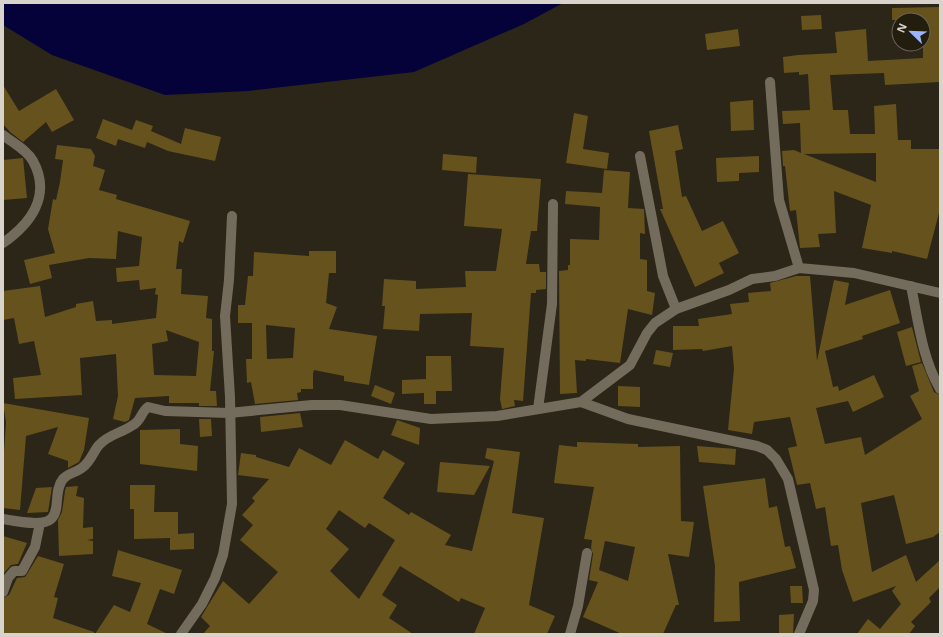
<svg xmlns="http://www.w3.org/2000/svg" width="943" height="637" font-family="'Noto Sans',sans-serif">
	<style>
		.water { fill: #040239 }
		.building { fill: #66521c; fill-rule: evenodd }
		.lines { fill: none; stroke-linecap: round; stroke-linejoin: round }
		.street { stroke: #736c5c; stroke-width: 10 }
	</style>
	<rect width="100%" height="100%" fill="#2c2618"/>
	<path class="water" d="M3 3H563L524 24 414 72 248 91 165 95 52 55 3 25Z"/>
	<path class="building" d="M940 7V82L885 85 884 73 830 75 833 110H848L850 134H875L874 106 896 104 898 140H911V149H940V209L927 259 892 251V253L862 248 871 205 834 191 836 233 818 234 820 247 800 248 796 210 790 211 785 166H783L782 151 794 150 801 153 800 123 783 124 782 111 810 110 808 74 799 75V72L784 73 783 57 798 55 837 53 835 32 866 29 868 61 923 58V20H892V8ZM876 153V182L804 154Z
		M821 15 822 29 802 30 801 16Z
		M738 29 740 46 707 50 705 34Z
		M3 85 19 111 56 89 74 120 52 132 46 122 23 142 10 132 3 124Z
		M753 100 754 130 731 131 730 102Z
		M574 113 588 116 583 149 609 153 607 169 566 163Z
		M103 119 132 130 136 120 153 126 151 131 181 144 185 128 221 137 215 161 168 151 147 142 145 148 118 139 116 146 96 138Z
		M678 125 683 149 675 151 682 197 686 196 702 231 723 221 739 253 719 263 724 273 695 287 660 209H663L649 131Z
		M57 145 91 149 95 156 93 166 105 170 99 190 117 195 116 199 190 221 183 243 179 241 176 269H182L181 294 208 296 206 318 212 319V351H214L210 391H216L217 406H199V403H169V396L135 398 129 420 125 422 113 419 118 396 116 354 80 358 82 395 15 399 13 378 41 375 34 341 19 344 14 318 3 320V291L40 286 45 317 76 307V304L93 301 96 321 112 320V324L156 318 158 295 155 294 156 288 140 290 139 280 117 282 116 268 139 266 142 237 118 231 116 259 89 258 49 265 52 278 30 284 24 260 55 253 48 229 53 199 56 200 60 182 63 160 55 159ZM166 330 199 342 196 376 154 375 152 344 168 341Z
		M443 154 477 157 476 173 442 170Z
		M759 156V172L739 173V181L717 182 716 158Z
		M23 158 27 198 3 200V160Z
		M604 170 630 172 628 208 644 209 645 234 640 233V259L647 260V291L655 293 652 315 628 309 620 363 586 359V361L575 360 577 393 560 394 559 271 568 270V265H570V239L599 240 600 207 565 204 566 191 602 193Z
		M468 174 541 179 537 231H531L526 264H539L540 272H546V289L536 290V293H531L523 401 514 400 515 406 502 409 500 399 504 348 470 346 472 313 420 314 419 331 383 329 385 306H382L384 279 416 281V289L466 287 465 271H496L502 229 464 226Z
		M309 251H336V273H329L326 303 337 307 329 329 377 336 369 385 344 381V376L314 370 313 373V389H301V392L297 393 298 400 255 404 251 382 247 383 246 359H252V323H238V305H245L248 276H253L254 252 309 256ZM266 325 295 328 293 358 267 359Z
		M796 276H810L817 361 834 280 849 283 845 305 890 290 900 323 862 336 863 339 825 351 833 387 838 386 839 391 874 375 884 397 853 412 848 401 816 408 825 444 861 437 865 455 922 419 910 396 919 391 912 366 922 363 934 392 940 395V532L933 537 906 544 894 495 861 503 872 572 906 555 916 582 940 560V587L929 598 931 602 911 622 915 626 909 634H857L868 619 880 629 901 604 892 591 896 586 853 602 842 570 838 545 831 546 825 507 816 509 810 483 797 485 788 448 797 446 790 417 754 422 752 434 728 430 734 369 732 346 703 351 702 349 673 350V326H699L698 319 732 314 730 304 749 302 748 293 771 291 770 283Z
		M912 327 921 362 906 366 897 332Z
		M656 350 673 353 670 367 653 364Z
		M426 356H451L452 391H436V404H424V393L402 394V380L426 379Z
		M375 385 395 393 391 404 371 396Z
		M618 386 640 387V407L618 406Z
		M3 403 89 418 84 450 79 462 68 468V461L48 454 58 427 26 436 20 510 3 508V467L6 422Z
		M300 413 303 427 261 432 260 417Z
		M199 419H211L212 436 200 437Z
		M397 420 420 428 419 445 391 435Z
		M180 429V444L198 446 197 471 140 464V430Z
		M345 440 378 459 383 450 405 463 383 498 409 515 411 512 451 535 445 545 472 551 494 461 485 458 487 448 520 452 512 513 544 518 529 605 555 616 547 634H474L485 608 461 598 459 602 400 566 382 595 397 605 389 618 413 634H203L210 626 201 617 223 581 249 604 278 572 240 540 253 525 242 515 255 501 252 498 269 479 238 475 241 453 256 455V457L289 467 299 448 331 465ZM339 510 365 528 369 523 395 540 359 599 330 571 349 549 326 529Z
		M577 442 638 444V447L680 446 681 521 694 522 689 557 668 554 679 605H676L663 634H622L583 617 598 582 589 580 593 554 591 548 592 540 584 539 594 487 554 483 559 445 577 447ZM605 541 635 547 628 581 599 570Z
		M697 446 736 449 735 465 699 462Z
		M440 462 490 466 474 495 437 492Z
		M765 478 769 508 777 506 785 547 790 546 796 568 739 582 740 621 714 622 715 566 703 486Z
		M130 485H155L154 512H178V534L194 533V549L170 550V538L134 539V509H130Z
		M78 486 76 496 84 498 83 528 93 527V539L87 540 93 541V554L59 556 58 520 62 512 65 491 66 487Z
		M52 487 48 512 27 513 36 488Z
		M3 536 27 543 18 564 11 565 3 574Z
		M118 550 182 570 174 594 160 589 147 624 168 634H95L114 605 130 612 141 583 112 576Z
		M38 556 64 564 54 597 58 598 53 618 94 632V634H3V598L9 595 17 578 25 577 27 574Z
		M790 586H802L803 603H791Z
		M794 614 793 634H779V615Z"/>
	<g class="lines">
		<path class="street" d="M770 82 779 200 799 268
			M3 135C13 143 27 150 33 161 52 196 30 224 3 243
			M640 156 663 276 676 309
			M911 286C918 320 922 358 940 389
			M581 402 630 365 647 333 655 323 676 309 729 290 752 279 775 276 799 268 854 273 940 293
			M538 409 552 304 553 204
			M3 519C15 521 42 527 51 519 61 510 53 491 63 479 68 473 78 472 83 467 91 461 93 452 99 445 109 434 122 433 133 425 141 421 141 412 148 407L165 411 229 413 312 405H340L431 419 497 416 581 402 628 419 757 446 767 450 776 459 788 479 811 577 814 590 813 601 799 634
			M3 592 8 578 14 571H22L35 547 40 523
			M181 634 202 604 215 578 223 555 232 504 230 397 225 316 229 280 232 216
			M570 634 578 606 587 553"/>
	</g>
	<rect width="943" height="637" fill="none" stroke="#d8d4cb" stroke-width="8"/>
	<g transform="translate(911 32) rotate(293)"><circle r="19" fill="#231d0e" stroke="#6b665a"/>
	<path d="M0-3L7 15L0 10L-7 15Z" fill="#9db4fd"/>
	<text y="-6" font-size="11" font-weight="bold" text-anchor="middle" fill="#d8d4cb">N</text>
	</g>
</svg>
